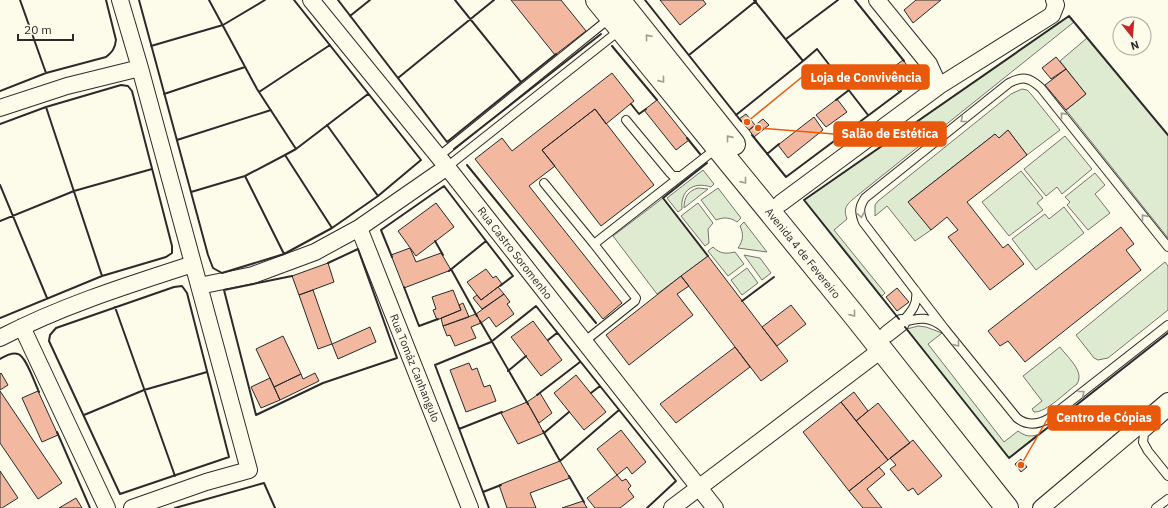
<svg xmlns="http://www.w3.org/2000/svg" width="1168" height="508" font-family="'IBM Plex Sans',sans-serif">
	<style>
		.green { fill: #deebd1; stroke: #74746e }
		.building { fill: #f2b8a0; stroke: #2b2b2b }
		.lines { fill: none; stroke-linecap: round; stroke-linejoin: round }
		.service-casing { stroke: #2b2b2b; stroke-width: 10 }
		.minor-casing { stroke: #2b2b2b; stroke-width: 18 }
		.primary-casing { stroke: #2b2b2b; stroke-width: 24 }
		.service { stroke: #fdfbea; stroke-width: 8 }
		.minor { stroke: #fdfbea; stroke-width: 16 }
		.primary { stroke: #fdfbea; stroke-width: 22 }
		.wall { stroke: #2b2b2b; stroke-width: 2 }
		.oneway { stroke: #9e9d94 }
		.labels { text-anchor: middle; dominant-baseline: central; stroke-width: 3; stroke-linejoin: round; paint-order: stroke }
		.street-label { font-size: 11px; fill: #2b2b2b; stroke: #fdfbea }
		.leader { fill: none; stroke: #e8590c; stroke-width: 1.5 }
		.callout-dot { fill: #e8590c; stroke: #fdfbea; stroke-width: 1.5 }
		.callout { fill: #e8590c; stroke: #e8590c; stroke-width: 1.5 }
		.callout-label { font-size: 12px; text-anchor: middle; font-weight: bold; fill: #fff }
	</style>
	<rect width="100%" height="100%" fill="#fdfbea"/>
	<path class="green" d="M1069 16 1074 22 858 195C849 203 842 206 847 219L834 230 885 293 881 297 804 200Z
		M1087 38 1168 135V238L1066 110 1086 94 1060 61Z
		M1022 89 1027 90 1031 94 1060 130 1027 155 1008 130 999 138 995 134 909 201 931 230 915 241 887 206 875 216V205L878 201 1011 94Z
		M1065 136 1092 169 1062 194 1057 187 1046 196 1024 169Z
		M703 170 714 184 711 187C693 181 680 191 682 209L678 212 667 198Z
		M1021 171 1043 198 1037 203 1043 210 1009 236 982 202Z
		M1095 173 1105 185 1095 194 1110 213 1088 230 1067 205 1070 202 1065 197Z
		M698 188 708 189 684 208C684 197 688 191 698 188Z
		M718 188 741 218 737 222C730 217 723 217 716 220L701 200Z
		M663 198 708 256 657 294 613 236Z
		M698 203 713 223 708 229 709 243 705 246 681 216Z
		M1064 207 1084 233 1036 270 1012 239 1045 214 1049 219Z
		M744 222 747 226 767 252 738 248C743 241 744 234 740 226Z
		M713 247C720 254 726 254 735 252L744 264 728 276 708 251Z
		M744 255 760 258 771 273 762 280Z
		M1165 262 1168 266V310L1108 358 1098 360 1094 358 1076 335Z
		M747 268 758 283 742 295 731 280Z
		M918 326 926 327 942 333 928 344 1004 442 1018 431C1025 436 1029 437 1037 435L1009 458 907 329Z
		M1060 347C1067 357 1085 371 1077 384 1067 391 1046 413 1034 412L1032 409 1042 401 1023 376Z"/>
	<path class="building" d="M511 0H561L586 31 555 55Z
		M660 0H703L706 4 680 25Z
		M916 0H941L913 23 904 10Z
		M1056 57 1066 69 1051 79 1042 68Z
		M903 60 917 78 899 92 884 74Z
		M1066 69 1086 94 1066 110 1045 85Z
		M612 73 634 101 606 124 595 109 542 150 555 166 529 186 622 303 603 319 475 159 502 138 512 151Z
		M837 99 847 112 826 127 816 115Z
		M657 100 689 140 676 150 644 110Z
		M595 109 654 185 601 226 542 150Z
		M746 114 755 125 749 130 739 119Z
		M814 117 823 130 788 158 778 145Z
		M763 119 769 125 754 137 749 130Z
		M1008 130 1027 155 967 202 1003 248 1008 244 1024 264 990 290 948 237 958 230 947 217 931 230 908 202 995 134 999 138Z
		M436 203 454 227 416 256 398 231Z
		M1121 227 1134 244 1126 250 1141 270 1025 362 1008 341 1000 346 988 331Z
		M410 248 416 262 441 253 451 270 404 288 391 255Z
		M708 256 788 361 761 381 681 276Z
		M328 263 334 282 299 295 292 276Z
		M486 269 493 278 496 276 502 284 481 300 467 282Z
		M681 276 689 286 677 294 693 315 629 365 606 335Z
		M498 287 504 294 482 309 473 298 477 295 481 300Z
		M897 288 909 302 897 311 886 297Z
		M313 290 332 344 318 349 299 295Z
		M453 290 461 310 437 320 433 310 436 309 432 297Z
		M504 294 510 302 507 304 514 314 496 327 489 317 481 323 476 314Z
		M463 303 469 317 443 326 441 318 461 310 459 305Z
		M791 305 806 324 777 346 762 327Z
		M476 314 481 323 471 327 476 338 455 346 450 335 447 336 443 326Z
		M533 321 562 360 541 376 511 337Z
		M370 327 376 342 338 359 332 344Z
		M283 336 301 374 274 387 256 349Z
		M735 347 750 367 676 423 660 404Z
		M469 363 472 370 477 368 484 387 490 385 496 401 466 412 450 370Z
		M1 373 8 385 0 390V374Z
		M315 373 319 381 280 400 274 387 301 374 303 379Z
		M576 375 606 412 584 430 554 393Z
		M270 378 280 400 261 408 251 387Z
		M0 391 62 483 38 499 0 443Z
		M38 391 58 435 42 442 22 398Z
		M854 392 868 411 856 421 841 402Z
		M540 393 552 413 539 423 527 402Z
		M527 402 544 433 518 444 501 413Z
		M841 402 888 460 849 491 803 432Z
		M878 403 910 443 888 460 856 421Z
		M621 430 646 462 632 474 627 467 617 475 597 449Z
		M913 440 942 476 918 495 913 488 908 491 890 469 896 465 890 458Z
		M1021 459 1027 467 1021 472 1015 464Z
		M560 461 570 478 530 493 536 508H507L499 485Z
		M879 467 885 474 867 489 882 508H863L849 491Z
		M0 471 18 498 2 508H0Z
		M617 475 622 481 626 479 631 486 628 489 634 497 620 508H595L587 498Z
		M76 498 82 508H59Z
		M583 501 587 508H562Z"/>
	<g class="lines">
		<defs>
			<path id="service" d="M626 120 670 173 673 176H681L717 148
				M438 157 610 18
				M447 167 620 30
				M544 183 594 244 681 176
				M902 322C911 312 918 305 916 291
				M901 323C919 317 930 316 944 328L1017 418C1027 426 1037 425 1048 419L1168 325
				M944 328 863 222C859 212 859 207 865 198L1009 83C1023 76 1029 77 1041 88L1168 247
				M585 341 635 301 636 298 594 244
				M1168 413 1144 434 1143 442 1148 451 1168 476
				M1156 508 1168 499"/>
			<path id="minor" d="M120 0 140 68 249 470 206 482 132 508
				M311 0 447 167 715 508
				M877 0 929 64 939 86
				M0 108 67 86 140 68
				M781 203 939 86 1052 15 1056 5 1054 0
				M359 228 470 508
				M199 286 253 275 315 252 359 228 447 167
				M22 327 107 508
				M887 334 901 323
				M0 338C61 306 128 285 193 264
				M672 508 881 350
				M1041 508 1168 401"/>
			<path id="primary" d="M597 0 854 315 1007 508
				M619 0 734 144"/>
		</defs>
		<use href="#service" class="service-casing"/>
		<use href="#minor" class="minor-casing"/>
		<use href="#primary" class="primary-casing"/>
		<use href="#service" class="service"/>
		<use href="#minor" class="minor"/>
		<use href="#primary" class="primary"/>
		<path class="wall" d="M20 0 46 73
			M139 0 208 255 213 268 222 273 284 254 332 228 378 196 421 160 294 0
			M209 0 257 89 296 149 285 155 332 228
			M338 0 447 142 556 54
			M455 0 521 82
			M645 0 741 121
			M754 0 803 61 817 49 868 115
			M855 0 904 61
			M350 16 370 0
			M786 39 838 0
			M151 46 223 25 265 0
			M612 46 657 100
			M689 55 756 1
			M398 78 494 0
			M0 91 46 73 106 57C112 52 115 49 116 40L106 0
			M259 92 330 45
			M164 94 245 67
			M836 100 849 90
			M631 104 639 114 646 109
			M46 107 102 276
			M736 115 803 61
			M0 124 46 107 121 85 128 86 132 91 172 246V253L166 257 102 276 0 318
			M327 125 378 196
			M752 135 786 177 901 91
			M687 138 700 154
			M177 140 271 110
			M296 149 368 94
			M454 149 601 34
			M767 154 779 144
			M707 163 663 198 708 256
			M467 165 596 323
			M245 176 284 254
			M0 185 47 298
			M191 192 245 176 285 155
			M0 221 74 191 152 169
			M435 241 443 255
			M486 241 513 276 500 286
			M392 257 381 230 444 186 486 241 449 271
			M451 269 477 316
			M292 276 224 290 256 415 323 383 397 358 358 249 328 263
			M182 286 187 293 229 457 120 494 49 341 50 335 56 328 174 287Z
			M404 287 419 326 438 319
			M742 301 774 277
			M115 307 175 476
			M899 319 804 200 1069 16 1168 135
			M480 321 528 404
			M905 327 1009 458 1168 333
			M548 340 557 333
			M0 359C5 356 12 352 18 354 26 356 35 384 39 392
			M508 371 526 356
			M591 393 600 386
			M537 395 580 362
			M84 415 144 390 207 372
			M459 429 502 412
			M543 431 560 461 619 410
			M57 432 90 508
			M544 433 569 412
			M569 476 584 502
			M483 492 435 365 491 342 536 306 676 481 647 508
			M175 508 264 483 275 508
			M489 508 483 492 501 485"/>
	</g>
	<defs><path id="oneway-chevron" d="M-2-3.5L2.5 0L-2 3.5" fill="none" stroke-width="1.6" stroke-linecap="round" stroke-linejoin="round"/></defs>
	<g class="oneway">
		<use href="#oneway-chevron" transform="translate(648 37) rotate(-129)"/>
		<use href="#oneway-chevron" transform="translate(662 80) rotate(51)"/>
		<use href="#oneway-chevron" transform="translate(1063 115) rotate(-129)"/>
		<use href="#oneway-chevron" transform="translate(963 120) rotate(141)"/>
		<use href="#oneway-chevron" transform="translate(729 138) rotate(-129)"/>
		<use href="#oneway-chevron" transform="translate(744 181) rotate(51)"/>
		<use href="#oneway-chevron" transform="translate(861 215) rotate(79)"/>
		<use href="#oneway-chevron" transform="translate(1144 217) rotate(-129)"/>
		<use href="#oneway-chevron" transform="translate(853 314) rotate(51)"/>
		<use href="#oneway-chevron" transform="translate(957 344) rotate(51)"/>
		<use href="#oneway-chevron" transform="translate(1082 393) rotate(-38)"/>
	</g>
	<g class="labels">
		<g class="street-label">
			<text transform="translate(515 253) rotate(52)">Rua Castro Soromenho</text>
			<text transform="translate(803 253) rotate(51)">Avenida 4 de Fevereiro</text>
			<text transform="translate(415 368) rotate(68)">Rua Tomáz Canhangulo</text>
		</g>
	</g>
	<path class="leader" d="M747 122L802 77M758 128L834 134M1021 465L1048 418"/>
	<g class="callout-dot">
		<circle cx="747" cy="122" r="4"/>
		<circle cx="758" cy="128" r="4"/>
		<circle cx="1021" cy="465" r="4"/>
	</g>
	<g class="callout">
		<rect x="802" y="65" width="127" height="24" rx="4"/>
		<rect x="834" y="122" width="112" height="24" rx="4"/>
		<rect x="1048" y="406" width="112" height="24" rx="4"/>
	</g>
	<g class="callout-label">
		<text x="866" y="82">Loja de Convivência</text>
		<text x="890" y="138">Salão de Estética</text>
		<text x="1104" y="422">Centro de Cópias</text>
	</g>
	<g transform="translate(1132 36) rotate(163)"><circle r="19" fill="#fdfbea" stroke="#a9a89e"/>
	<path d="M0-3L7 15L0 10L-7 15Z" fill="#c62828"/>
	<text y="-6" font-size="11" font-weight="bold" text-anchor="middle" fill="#2b2b2b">N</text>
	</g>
	<path d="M18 34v6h55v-6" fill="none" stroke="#2b2b2b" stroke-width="2"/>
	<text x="24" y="34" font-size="12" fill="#2b2b2b" stroke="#fdfbea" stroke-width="3" paint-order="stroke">20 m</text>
</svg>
